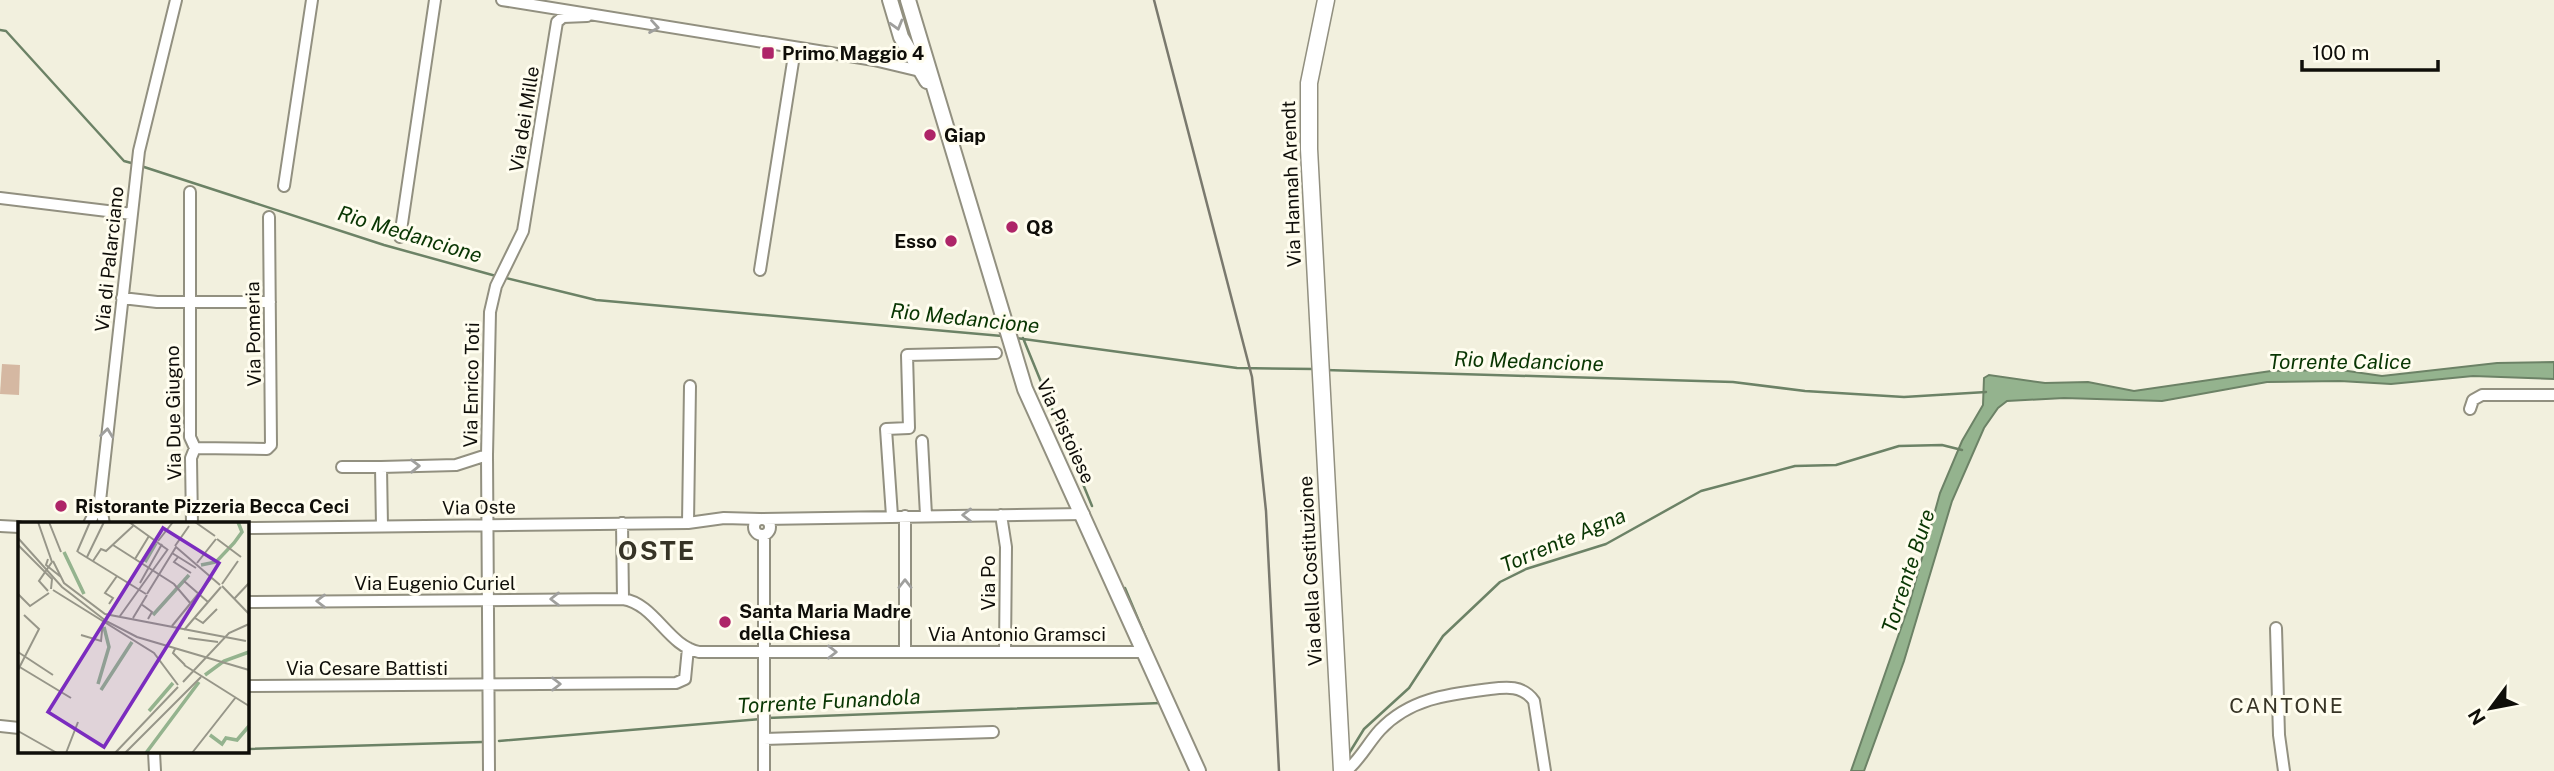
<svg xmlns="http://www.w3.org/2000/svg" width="2554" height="771" font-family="'Public Sans',sans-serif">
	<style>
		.green { fill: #d5b8a2 }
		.water { fill: #94b38e; stroke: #6c8266; stroke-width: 2 }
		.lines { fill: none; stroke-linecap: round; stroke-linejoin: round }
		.stream { stroke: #6c8266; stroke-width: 2.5 }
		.minor-casing { stroke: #929080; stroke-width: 14 }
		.tertiary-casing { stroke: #929080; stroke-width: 18 }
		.secondary-casing { stroke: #929080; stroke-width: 19 }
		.minor { stroke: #fff; stroke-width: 10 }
		.tertiary { stroke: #fff; stroke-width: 14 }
		.secondary { stroke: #fff; stroke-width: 16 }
		.rail { stroke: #7a796e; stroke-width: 2.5 }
		.oneway { stroke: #9f9f9d }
		.poi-dot { fill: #ae2568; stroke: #fffdef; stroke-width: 2.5 }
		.labels { text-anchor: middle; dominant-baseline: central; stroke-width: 6; stroke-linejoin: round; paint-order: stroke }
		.poi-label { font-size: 19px; font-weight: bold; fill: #0f0e09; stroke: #fffdef; text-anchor: start }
		.street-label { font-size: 19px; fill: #0f0e09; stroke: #fffdef }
		.water-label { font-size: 21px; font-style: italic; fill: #093603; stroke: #fffdef }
		.neighbourhood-label { font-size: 21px; letter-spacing: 2px; fill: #373426; stroke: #fffdef }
		.district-label { font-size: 26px; font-weight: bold; letter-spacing: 2px; fill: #373426; stroke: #fffdef }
		.inset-river { fill: none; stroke: #94b38e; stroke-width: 3.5 }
		.inset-road { fill: none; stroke: #979689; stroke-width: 2 }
		.view { fill: #7b2cbf; fill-opacity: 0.15; stroke: #7b2cbf; stroke-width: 3.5 }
		.inset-edge { fill: none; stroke: #0f0e09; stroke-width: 3.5 }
	</style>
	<rect width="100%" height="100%" fill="#f2f0de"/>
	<path class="green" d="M2 364 20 365 19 395 0 394Z"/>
	<path class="water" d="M2554 362V379L2473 376 2391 384 2340 381 2267 382 2162 401 2064 398 2007 401 1998 408 1984 428 1952 501 1904 661 1864 771H1851L1909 605 1940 493 1962 441 1983 405 1984 378 1989 375 2045 383 2088 382 2134 391 2271 371 2341 370 2382 376 2497 363Z"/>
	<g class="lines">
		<path class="stream" d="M0 30 6 31 124 161 135 164
			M141 166 384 245 496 276
			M502 277 596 300 1002 336
			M1016 338 1237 368 1315 369
			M1023 338 1092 506
			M1325 370 1733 382 1805 391 1904 397 1986 392
			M1125 588 1173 702
			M767 718 1161 703
			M499 741 761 719
			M247 749 482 742
			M1348 755 1364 729 1409 688 1443 636 1500 582 1526 569 1606 544 1701 491 1795 466 1836 465 1899 446 1942 445 1962 450"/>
		<defs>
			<path id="minor" d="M502 0 874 60 920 71
				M877 60 903 54 908 47
				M284 186 312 0
				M190 192V437L195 448 191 458 192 524
				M0 198 132 214
				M400 237 435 0
				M760 270 795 49
				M122 298 157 302H270
				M2470 409 2473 400 2482 395H2554
				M922 441 926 515
				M195 448 267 449 271 445 269 217
				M342 467H381
				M1001 515 1006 547 1005 651
				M892 516 886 429 909 428 907 355 996 353
				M905 516V652
				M754 527a8 8 0 1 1 16 0a8 8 0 1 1-16 0Z
				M763 519 1084 514
				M622 523 623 599
				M688 523 690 386
				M89 524 99 504
				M104 524 100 501 139 151 176 0
				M0 526 19 527
				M382 526 381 467 456 465 487 455
				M247 528 688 523 724 518 760 519
				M764 535V771
				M247 602 623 599C655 604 668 646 699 652H1145
				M2276 628 2279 735 2284 771
				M247 686 676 683 685 679 688 648
				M0 726 19 728
				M764 739 993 732
				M154 752 155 771
				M489 771 487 455 490 312 496 286 523 231 557 22 563 17 587 16
				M1346 771C1360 760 1368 743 1380 730 1410 698 1450 694 1490 689 1506 687 1523 685 1534 701L1545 771"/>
			<path id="tertiary" d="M890 0 901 37 927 81
				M908 0 1025 389 1198 771"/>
			<path id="secondary" d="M1326 0 1309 83V149L1342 771"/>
		</defs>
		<use href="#minor" class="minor-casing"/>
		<use href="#tertiary" class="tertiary-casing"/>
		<use href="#secondary" class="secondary-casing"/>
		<use href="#minor" class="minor"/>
		<use href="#tertiary" class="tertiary"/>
		<use href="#secondary" class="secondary"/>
		<path class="rail" d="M1154 0 1252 377 1266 511 1279 771"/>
	</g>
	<defs><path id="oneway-chevron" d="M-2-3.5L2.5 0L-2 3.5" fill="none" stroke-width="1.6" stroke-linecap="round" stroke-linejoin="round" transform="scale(1.75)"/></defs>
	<g class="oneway">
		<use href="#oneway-chevron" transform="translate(897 25) rotate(74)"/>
		<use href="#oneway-chevron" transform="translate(654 27) rotate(9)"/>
		<use href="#oneway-chevron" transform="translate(107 433) rotate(-83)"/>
		<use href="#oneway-chevron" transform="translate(415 466) rotate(-1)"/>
		<use href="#oneway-chevron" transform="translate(967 515) rotate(180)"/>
		<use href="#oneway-chevron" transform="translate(905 584) rotate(-90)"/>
		<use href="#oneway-chevron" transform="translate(555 599) rotate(180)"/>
		<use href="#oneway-chevron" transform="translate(321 601) rotate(180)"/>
		<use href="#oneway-chevron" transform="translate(832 652)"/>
		<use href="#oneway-chevron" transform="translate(556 684)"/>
	</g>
	<g class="poi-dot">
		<rect x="761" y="46" width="14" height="14" rx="3.5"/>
		<circle cx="930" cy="135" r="7"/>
		<circle cx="1012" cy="227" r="7"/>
		<circle cx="951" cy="241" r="7"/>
		<circle cx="61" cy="506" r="7"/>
		<circle cx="725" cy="622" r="7"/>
	</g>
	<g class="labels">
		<g class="poi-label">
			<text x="782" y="53">Primo Maggio 4</text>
			<text x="944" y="135">Giap</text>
			<text x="1026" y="227">Q8</text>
			<text x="937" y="241" text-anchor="end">Esso</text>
			<text x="75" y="506">Ristorante Pizzeria Becca Ceci</text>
			<text x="739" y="611">Santa Maria Madre<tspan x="739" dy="22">della Chiesa</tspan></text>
		</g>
		<g class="street-label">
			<text transform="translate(524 119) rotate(-81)">Via dei Mille</text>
			<text transform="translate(1291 184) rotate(-92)">Via Hannah Arendt</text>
			<text transform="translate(109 259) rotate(-84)">Via di Palarciano</text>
			<text transform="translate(253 334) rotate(-91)">Via Pomeria</text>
			<text transform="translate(471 385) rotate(-89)">Via Enrico Toti</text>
			<text transform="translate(173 413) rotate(-91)">Via Due Giugno</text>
			<text transform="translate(1066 431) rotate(65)">Via Pistoiese</text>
			<text transform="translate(479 507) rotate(-1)">Via Oste</text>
			<text transform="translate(1310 571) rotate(-93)">Via della Costituzione</text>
			<text x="435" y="583">Via Eugenio Curiel</text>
			<text transform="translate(988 583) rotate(-90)">Via Po</text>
			<text x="1017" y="634">Via Antonio Gramsci</text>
			<text x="367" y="668">Via Cesare Battisti</text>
		</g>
		<g class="water-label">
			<text transform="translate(410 234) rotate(17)">Rio Medancione</text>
			<text transform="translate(965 318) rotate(6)">Rio Medancione</text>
			<text transform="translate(1529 361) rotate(2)">Rio Medancione</text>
			<text x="2340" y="361">Torrente Calice</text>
			<text transform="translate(1563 540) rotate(-23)">Torrente Agna</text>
			<text transform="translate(1908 571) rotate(-72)">Torrente Bure</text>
			<text transform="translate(829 701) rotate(-3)">Torrente Funandola</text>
		</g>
		<g class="neighbourhood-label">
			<text x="2287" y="705">CANTONE</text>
		</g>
		<g class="district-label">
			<text x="657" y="550">OSTE</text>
		</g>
	</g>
	<g transform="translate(18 522)">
		<rect width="231" height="231" fill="#f2f0de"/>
		<path class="inset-river" d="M46 30 66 72M127 40 138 21M183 43 198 40 216 21 224 10 220 0M135 93 171 53M187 153 206 139 231 130M80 162 91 125 86 105M83 168 114 120M131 189 155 161M192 213 204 222 208 216 219 218 231 204M128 231 181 160"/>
		<path class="inset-road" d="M20 0 34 40M31 0 43 30M111 0 150 28M177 0 197 14M0 16 44 65 88 99 119 115 231 148M199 17 223 35M140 19 155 0M0 23 34 57 33 67M95 23 156 62 173 82M157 24 171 4M59 30 72 0M60 30 128 72M154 31 178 46M69 35 86 0M160 35 156 40 173 51M30 37 28 43 43 55M117 37 131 14M35 39 46 61 87 92 228 119M75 39 83 27 88 29 115 4M179 41 198 17M166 59 190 80M122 61 144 22M204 62 220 39M204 64 231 92M35 68 136 131 160 163M30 69 21 59 34 40M0 72 12 84 31 71M129 72 158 25 202 63M216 77 231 61M91 82 95 76 87 71 99 54M123 82 134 90 130 97M102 94 150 27M115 96 129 73M177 96 185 101 199 87M154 104 194 55M166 108 203 65M63 113 83 119 85 99M170 116 200 120M157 127 155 131 167 143M0 130 35 153M166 143 231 184M0 144 53 176M0 148 21 107 6 93M165 160 211 111 231 102M0 209 39 231M48 231 60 200M97 231 160 165M107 231 183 155M174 231 218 175"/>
		<path class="view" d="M145 6 201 41 86 225 30 190Z"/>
		<rect width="231" height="231" class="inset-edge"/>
	</g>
	<g transform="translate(2491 708) rotate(238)" stroke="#fffdef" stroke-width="5" paint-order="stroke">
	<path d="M0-5L12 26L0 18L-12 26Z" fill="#0f0e09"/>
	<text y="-10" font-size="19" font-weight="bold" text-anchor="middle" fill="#0f0e09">N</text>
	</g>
	<path d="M2302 60v10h136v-10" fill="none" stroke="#0f0e09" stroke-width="3.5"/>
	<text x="2312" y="60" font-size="21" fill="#0f0e09" stroke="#fffdef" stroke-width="5" paint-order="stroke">100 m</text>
</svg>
